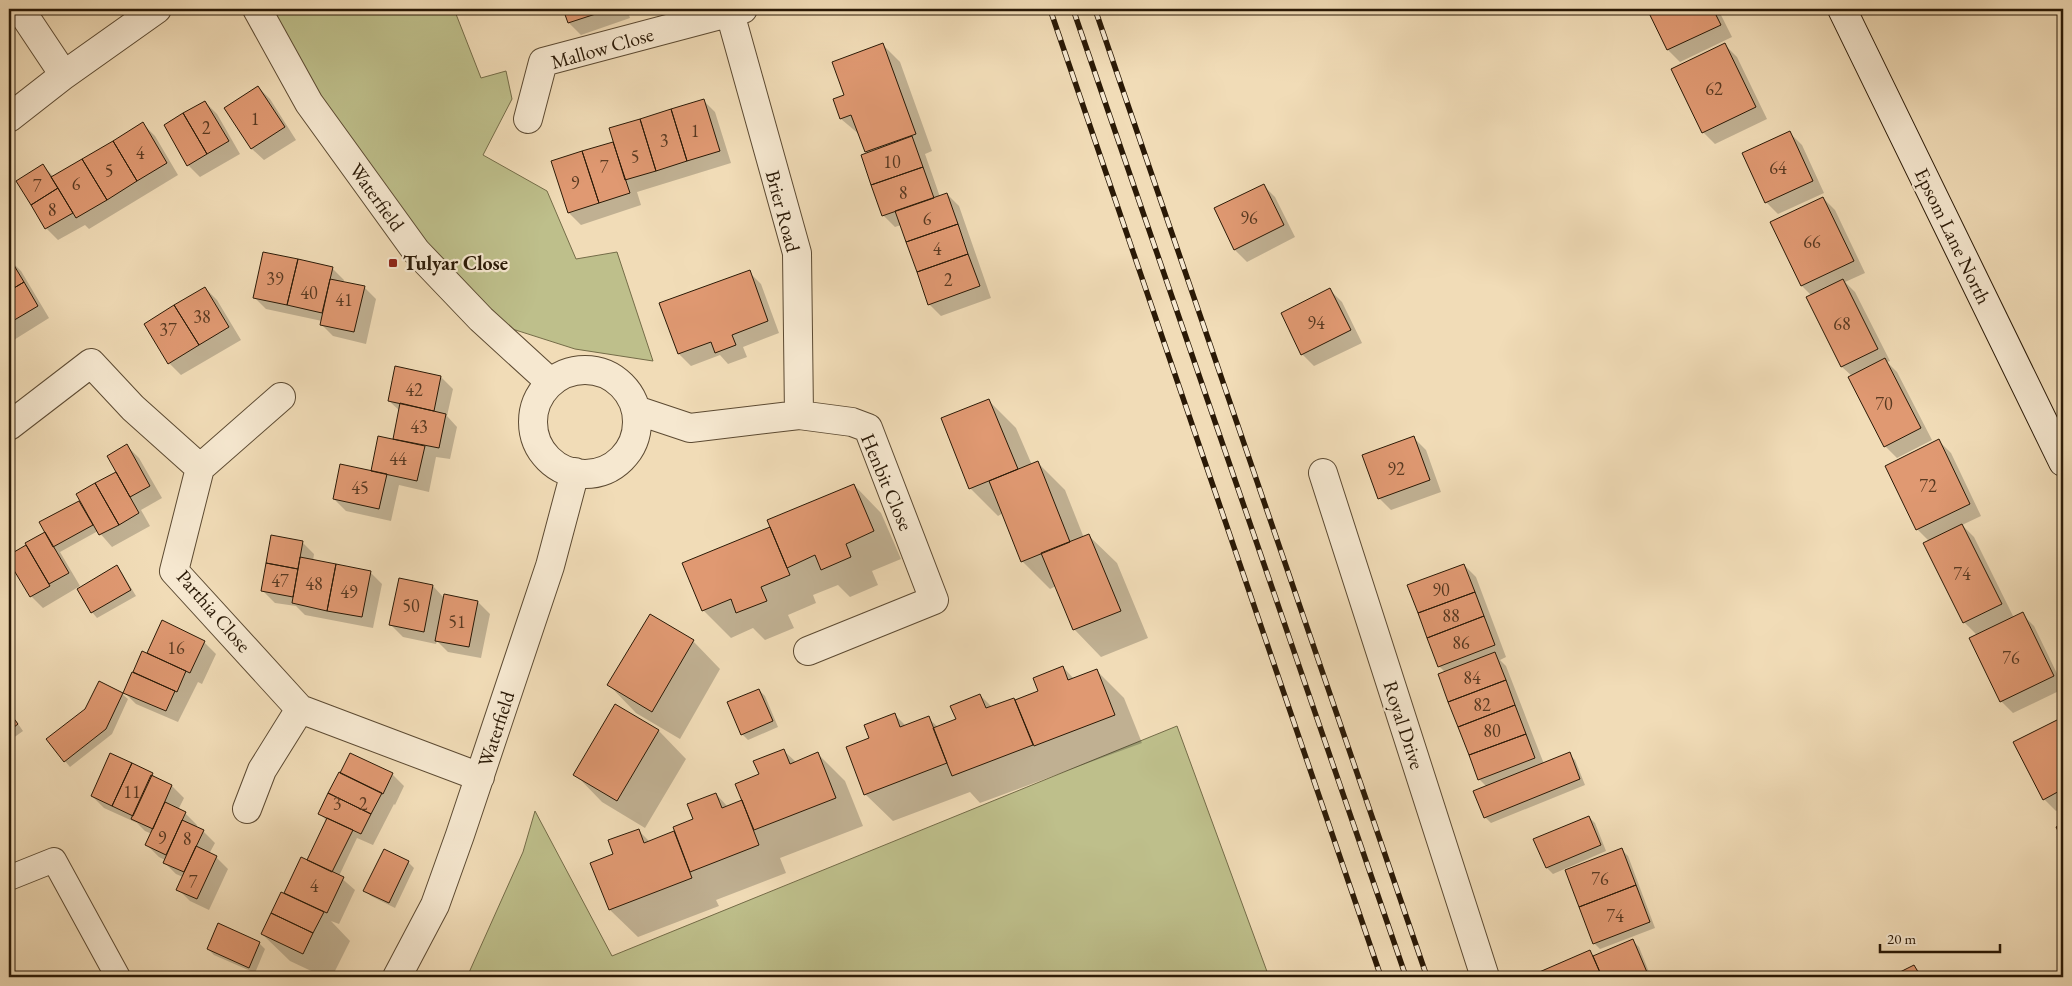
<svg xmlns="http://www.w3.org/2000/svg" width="2072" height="986" font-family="'EB Garamond',serif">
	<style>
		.green { fill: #bebf8b; stroke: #746c48 }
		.shadow { fill: #0003 }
		.building { fill: #e09972; stroke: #2a1906 }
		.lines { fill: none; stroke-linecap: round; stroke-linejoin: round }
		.lane-casing { stroke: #5c4a32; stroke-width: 26 }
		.street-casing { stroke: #5c4a32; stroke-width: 30 }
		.secondary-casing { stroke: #2a1906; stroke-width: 30 }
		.lane { stroke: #f6e8d0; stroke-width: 24 }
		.street { stroke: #f6e8d0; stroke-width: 28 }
		.secondary { stroke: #f6e8d0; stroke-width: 28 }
		.rail-casing { stroke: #2a1906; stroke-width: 5.5 }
		.rail { stroke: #f6e8d0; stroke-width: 4; stroke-dasharray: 11; stroke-linecap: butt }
		.poi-dot { fill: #8f2418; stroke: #f6e8d0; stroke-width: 2 }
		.labels { text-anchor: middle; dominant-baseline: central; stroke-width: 4.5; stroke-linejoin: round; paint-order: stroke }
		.number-label { font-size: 18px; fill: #583921 }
		.street-label { font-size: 20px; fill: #2a1906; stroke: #f6e8d0 }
		.poi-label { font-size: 20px; font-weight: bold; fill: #2a1906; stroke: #f6e8d0; text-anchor: start }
	</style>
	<rect width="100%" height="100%" fill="#f1dcb7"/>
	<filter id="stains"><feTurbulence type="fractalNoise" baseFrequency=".004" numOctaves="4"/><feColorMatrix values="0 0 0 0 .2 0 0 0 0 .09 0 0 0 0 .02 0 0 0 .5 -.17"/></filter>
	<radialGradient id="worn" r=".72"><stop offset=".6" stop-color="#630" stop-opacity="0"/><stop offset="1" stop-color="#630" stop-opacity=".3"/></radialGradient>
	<path class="green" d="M259 9H454L481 78 506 71 512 99 483 155 547 191 576 259 617 252 653 361 575 349 481 319 416 251Z
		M1177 726 1269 977H467L523 852 535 811 612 956Z"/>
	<path class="shadow" d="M125 9H155L136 20Z
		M564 9H627L630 18 581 35 569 23Z
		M1648 9H1718L1732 37 1680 62 1668 50Z
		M883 45 900 62 932 151 925 154 940 197 947 194 959 206 991 298 941 316 929 304 901 225 895 227 883 215 868 154 860 135 841 119 834 99 845 96Z
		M1725 45 1737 57 1767 119 1715 144 1703 132 1673 70Z
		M258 87 270 99 296 140 264 160 252 149 226 108Z
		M703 100 715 112 731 163 637 192 641 205 581 225 569 213 553 162 615 143Z
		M205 102 217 114 240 154 200 177 188 165Z
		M143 124 155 136 178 175 89 229 85 225 58 240 46 228 43 166 54 177Z
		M1790 133 1802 145 1824 193 1778 214 1766 202Z
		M1263 185 1275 197 1295 237 1247 262 1235 250 1215 209Z
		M1823 198 1835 210 1865 273 1845 282 1855 292 1890 361 1887 362 1897 372 1932 440 1897 458 1885 446 1852 376 1842 367 1807 298 1812 296 1802 286Z
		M9 259 21 271 49 318 9 343Z
		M332 268 344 280 343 283 364 287 376 299 366 344 333 336 321 324 322 321 266 309 254 297Z
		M749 272 761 284 779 333 743 347 747 357 728 364 720 355 691 366 679 354Z
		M205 288 217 300 241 340 181 375 169 363 146 324Z
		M1330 290 1342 302 1362 343 1314 366 1302 354Z
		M441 377 453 389 447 416 457 427 450 459 436 457 429 492 399 485 391 521 346 511 334 499 372 472 393 440 400 411 389 401Z
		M989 401 1016 428 1032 465 1037 462 1065 490 1084 538 1089 536 1117 563 1148 638 1101 657 1074 629 1056 586 1050 589 1022 561 1003 513 998 516 970 488Z
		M1414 438 1426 450 1441 492 1391 510 1379 498Z
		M1939 441 1951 453 1981 516 1962 525 1974 537 2014 618 2022 614 2034 626 2063 686V689L2013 713 2001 701 1977 635 1964 622 1925 543 1929 541 1917 529Z
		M127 446 139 458 162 498 141 510 150 526 112 547 98 531 60 552 80 586 43 608 31 596 9 556 47 532 79 502 83 507 117 472Z
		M854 485 881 513 901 559 872 571 878 585 850 597 838 585 813 595 816 603 788 615 794 628 765 640 753 628 731 638 703 610 772 528Z
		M302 542 314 554 313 561 370 572 382 584 373 628 305 615 296 606 275 603 263 591Z
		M1464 565 1476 577 1506 657 1500 660 1506 666 1544 764 1569 754 1575 760 1585 785 1491 823 1485 817 1487 787 1479 779 1445 672 1439 666Z
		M117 567 122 573 136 596 97 618 92 612Z
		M433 586 444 598 478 602 490 614 481 658 448 652 437 641 436 644 403 637 391 625Z
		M163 622 204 642 216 654 202 684 198 682 178 722 136 704 124 692 143 653 148 655Z
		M693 641 720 669 680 739 636 713 609 685Z
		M1063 667 1074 679 1096 670 1124 698 1142 743 980 803 970 792 893 821 865 794 871 739 894 714 906 726 928 718 938 727 957 720 980 695 992 707 1014 699 1016 701 1040 692Z
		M759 690 765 696 778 727 748 740 742 734Z
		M122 694 128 699 112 734 70 767 65 761Z
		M616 705 659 731 686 759 645 828 602 802 575 774Z
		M9 711 23 731 9 741Z
		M2063 718V807L2056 811 2044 799 2015 743Z
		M784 751 796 762 818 754 845 781 863 826 780 858 786 873 716 900 719 906 638 937 610 910 615 854 638 830 650 842 675 832 694 820 716 794 728 807 743 801 760 775Z
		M152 774 158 780 172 786 184 798 178 810 185 813 197 825 196 828 203 831 215 843 209 854 216 857 228 869 209 910 190 901 178 889 183 877 176 874 164 862 165 860 159 857 147 845 152 834 145 831 137 823 104 808 92 796Z
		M392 774 404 786 395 805 394 804 373 845 357 838 339 876 355 890 339 924 331 921 350 941 332 977H324L290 961 262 934 289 897 285 893 312 864 327 821 320 814Z
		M1589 817 1595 823 1606 851 1553 874 1547 868 1535 840Z
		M1622 850 1628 856 1655 928 1600 949 1594 943Z
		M408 862 414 868 395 908 371 896 365 891Z
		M1633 941 1639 947 1651 977H1540L1538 974 1589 951 1595 957Z
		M259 943 265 949 255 973 214 955 208 949Z
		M1914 966 1925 977H1893Z
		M9 970 12 977H9Z
		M1883 974 1887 977H1877Z"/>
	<path class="building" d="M563 9H611L568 23Z
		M1647 9H1713L1721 25 1667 50Z
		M883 43 916 134 865 152 851 115 840 119 833 99 844 95 832 62Z
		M1725 43 1756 107 1702 133 1671 69Z
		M258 86 285 127 251 149 224 108Z
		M704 99 720 151 687 161 671 109Z
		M205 101 229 141 207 154 183 113Z
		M671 109 687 161 656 171 640 119Z
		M183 113 207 154 187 166 164 125Z
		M640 119 656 171 625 180 609 128Z
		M143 122 167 163 137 181 113 141Z
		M1790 131 1813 181 1765 203 1742 153Z
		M912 136 923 167 871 185 861 155Z
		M113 141 137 181 107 200 82 159Z
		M613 142 630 193 599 203 582 151Z
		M582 151 599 203 568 213 551 161Z
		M82 159 107 200 76 218 51 177Z
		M43 164 58 188 31 205 16 181Z
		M923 167 934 198 882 216 871 185Z
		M1264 184 1284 225 1234 250 1214 208Z
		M58 188 73 213 45 229 31 205Z
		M947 193 958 224 906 242 895 211Z
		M1823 197 1854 261 1801 286 1770 222Z
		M958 224 968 254 917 272 906 242Z
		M263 252 298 259 287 305 253 298Z
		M968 254 980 286 928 305 917 272Z
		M9 257 24 282 9 291Z
		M298 259 333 267 322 313 287 305Z
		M750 270 768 321 732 335 736 345 715 353 711 342 678 354 659 303Z
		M330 279 365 286 354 332 320 325Z
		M1843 279 1878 349 1841 367 1806 297Z
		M24 282 38 306 11 322 9 318V291Z
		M205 287 229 327 199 345 174 305Z
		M1330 288 1351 330 1301 355 1281 313Z
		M174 305 199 345 168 364 144 324Z
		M1885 358 1921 428 1884 447 1848 377Z
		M395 366 441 376 434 411 388 401Z
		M989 399 1018 469 969 489 941 418Z
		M400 403 446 414 439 448 393 439Z
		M378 436 425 446 417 481 371 471Z
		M1414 436 1430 480 1378 499 1362 455Z
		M1939 439 1970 504 1916 530 1885 466Z
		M127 444 150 486 130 497 107 456Z
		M1038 461 1070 542 1021 562 989 481Z
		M340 464 387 474 379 509 333 499Z
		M116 472 139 513 119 525 95 483Z
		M95 483 119 525 99 535 76 494Z
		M854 484 874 531 846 544 851 557 821 570 815 555 787 568 767 520Z
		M79 501 93 525 53 547 39 522Z
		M1962 524 2002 604 1963 623 1923 543Z
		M770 527 790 575 761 587 767 601 736 613 731 599 702 611 682 563Z
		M45 532 69 573 49 584 25 543Z
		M1089 534 1121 611 1073 630 1041 553Z
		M271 535 303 541 298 569 266 563Z
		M26 545 50 586 30 597 9 562V555Z
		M300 557 336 564 327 611 292 603Z
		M266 563 298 569 293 597 261 591Z
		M336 564 371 571 362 617 327 611Z
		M1464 564 1475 592 1418 613 1407 585Z
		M117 565 131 590 91 613 77 589Z
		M399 578 433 585 424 632 389 625Z
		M1475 592 1484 616 1427 638 1418 613Z
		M444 594 478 601 469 647 435 641Z
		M2023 612 2054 676 2000 702 1969 638Z
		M650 614 694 640 652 712 607 685Z
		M1484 616 1495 645 1438 667 1427 638Z
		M162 620 205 641 190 673 147 653Z
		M142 651 186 671 177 692 133 672Z
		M1495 652 1506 680 1448 702 1438 674Z
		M1063 666 1068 680 1097 669 1115 715 1034 746 1015 700 1038 691 1033 678Z
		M132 672 175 691 166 711 123 693Z
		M1506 680 1515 705 1458 727 1448 702Z
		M99 681 123 693 106 729 64 762 46 739 85 709Z
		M759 689 773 721 741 735 727 702Z
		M980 694 986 708 1014 698 1033 745 952 776 933 728 956 719 950 706Z
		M615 704 659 730 617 801 573 775Z
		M1515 705 1526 734 1469 755 1458 727Z
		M9 712 18 724 9 731Z
		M895 713 900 727 929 716 947 763 864 795 846 747 869 738 864 725Z
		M2063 717V789L2043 800 2013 742Z
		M1526 734 1535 758 1478 780 1469 755Z
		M784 749 790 764 818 752 836 798 754 830 735 784 759 774 753 761Z
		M1570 752 1580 779 1484 818 1473 791Z
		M110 753 132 763 112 806 91 796Z
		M350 753 393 773 383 794 340 773Z
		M132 763 153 773 133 816 112 806Z
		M339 772 382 793 371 814 328 793Z
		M151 775 172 785 153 829 131 819Z
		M328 793 371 814 361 834 318 814Z
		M716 793 722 808 742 800 759 845 690 872 673 827 693 819 687 804Z
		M165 802 186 812 166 855 145 845Z
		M1589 816 1601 845 1546 868 1533 839Z
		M327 818 353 830 332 872 307 860Z
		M182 820 204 830 184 872 163 863Z
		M2063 823V841L2056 827Z
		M639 829 644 843 674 831 692 878 609 910 590 863 613 854 608 840Z
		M196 846 217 856 197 899 176 890Z
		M1622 848 1636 885 1579 907 1565 870Z
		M384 849 409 861 389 903 363 891Z
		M301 857 344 877 327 913 284 893Z
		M1636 885 1650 922 1593 944 1579 907Z
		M281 892 324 912 313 933 271 913Z
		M271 913 313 933 303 954 261 934Z
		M218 923 260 942 249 968 207 949Z
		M1633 939 1649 977H1602L1593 956Z
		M1590 950 1602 977H1538L1537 973Z
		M1914 965 1921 977H1890Z"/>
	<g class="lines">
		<defs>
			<path id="lane" d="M9 878 54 860 118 977"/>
			<path id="street" d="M20 9 64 75
				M257 9 309 103 416 251 481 319 550 382
				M730 13 797 253 799 415
				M9 118 64 75 157 9
				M528 119 543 62 743 9
				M533 422a52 52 0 1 1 104 0a52 52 0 1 1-104 0Z
				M636 410 690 428 799 415 852 422 868 428 934 600 808 651
				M9 426 91 363 133 408 200 468 174 571 300 709 480 777
				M200 468 281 397
				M1323 473 1485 977
				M247 809 262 770 300 709
				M397 977 435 905 460 835 550 566 575 472"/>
			<path id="secondary" d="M1842 9 2063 462"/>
		</defs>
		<use href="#lane" class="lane-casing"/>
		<use href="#street" class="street-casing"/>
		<use href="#secondary" class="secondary-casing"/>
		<use href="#lane" class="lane"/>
		<use href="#street" class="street"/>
		<use href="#secondary" class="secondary"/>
		<defs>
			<path id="rail" d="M1050 9 1381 977
				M1073 9 1406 977
				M1095 9 1427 977"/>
		</defs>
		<use href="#rail" class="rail-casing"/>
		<use href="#rail" class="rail"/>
	</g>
	<rect class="poi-dot" x="388" y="258" width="10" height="10" rx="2.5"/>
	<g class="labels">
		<g class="number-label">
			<text x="1714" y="88">62</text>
			<text x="255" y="118">1</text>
			<text x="206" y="127">2</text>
			<text x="695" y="130">1</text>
			<text x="664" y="140">3</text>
			<text x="140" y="152">4</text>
			<text x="635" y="156">5</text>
			<text x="892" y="161">10</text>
			<text x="604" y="166">7</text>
			<text x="1778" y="167">64</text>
			<text x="109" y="170">5</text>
			<text x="575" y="182">9</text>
			<text x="76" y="183">6</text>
			<text x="37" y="185">7</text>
			<text x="903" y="192">8</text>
			<text x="52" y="209">8</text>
			<text x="1249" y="217">96</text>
			<text x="927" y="218">6</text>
			<text x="1812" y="241">66</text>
			<text x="937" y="248">4</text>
			<text x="275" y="278">39</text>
			<text x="948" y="279">2</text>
			<text x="309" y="292">40</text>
			<text x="344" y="299">41</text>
			<text x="202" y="316">38</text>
			<text x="1316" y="322">94</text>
			<text x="1842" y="323">68</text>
			<text x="168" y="329">37</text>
			<text x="414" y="389">42</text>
			<text x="1884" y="403">70</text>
			<text x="419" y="426">43</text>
			<text x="398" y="458">44</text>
			<text x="1396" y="468">92</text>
			<text x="1928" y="485">72</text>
			<text x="360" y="487">45</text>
			<text x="1962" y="573">74</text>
			<text x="280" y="580">47</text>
			<text x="314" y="583">48</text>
			<text x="1441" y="589">90</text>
			<text x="349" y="591">49</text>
			<text x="411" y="605">50</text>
			<text x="1451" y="615">88</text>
			<text x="457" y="621">51</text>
			<text x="1461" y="642">86</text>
			<text x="176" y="647">16</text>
			<text x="2011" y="657">76</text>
			<text x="1472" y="677">84</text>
			<text x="1482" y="704">82</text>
			<text x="1492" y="730">80</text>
			<text x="132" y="791">11</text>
			<text x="337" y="803">3</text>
			<text x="363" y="803">2</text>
			<text x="162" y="837">9</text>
			<text x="187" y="838">8</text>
			<text x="1600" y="878">76</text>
			<text x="193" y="881">7</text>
			<text x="314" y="885">4</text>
			<text x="1615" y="915">74</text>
		</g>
		<g class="street-label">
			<text transform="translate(602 48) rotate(-16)">Mallow Close</text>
			<text transform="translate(377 197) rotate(54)">Waterfield</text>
			<text transform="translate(783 211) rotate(75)">Brier Road</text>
			<text transform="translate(1953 236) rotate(64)">Epsom Lane North</text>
			<text transform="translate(887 482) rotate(67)">Henbit Close</text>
			<text transform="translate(214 611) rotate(49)">Parthia Close</text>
			<text transform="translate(1404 725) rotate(72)">Royal Drive</text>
			<text transform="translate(496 729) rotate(-72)">Waterfield</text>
		</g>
		<g class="poi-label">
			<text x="403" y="263">Tulyar Close</text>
		</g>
	</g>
	<rect width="2072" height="986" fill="none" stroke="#f1dcb7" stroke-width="30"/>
	<rect x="10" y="10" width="2052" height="966" fill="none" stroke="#2a1906" stroke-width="2.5"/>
	<rect x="15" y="15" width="2042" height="956" fill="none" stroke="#2a1906"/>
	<path d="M1880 944v8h120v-8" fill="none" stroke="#2a1906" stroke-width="2.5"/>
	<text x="1887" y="944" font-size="15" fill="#2a1906" stroke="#f6e8d0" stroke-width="4" paint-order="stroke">20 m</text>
	<rect width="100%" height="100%" filter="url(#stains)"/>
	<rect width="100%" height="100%" fill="url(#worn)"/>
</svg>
